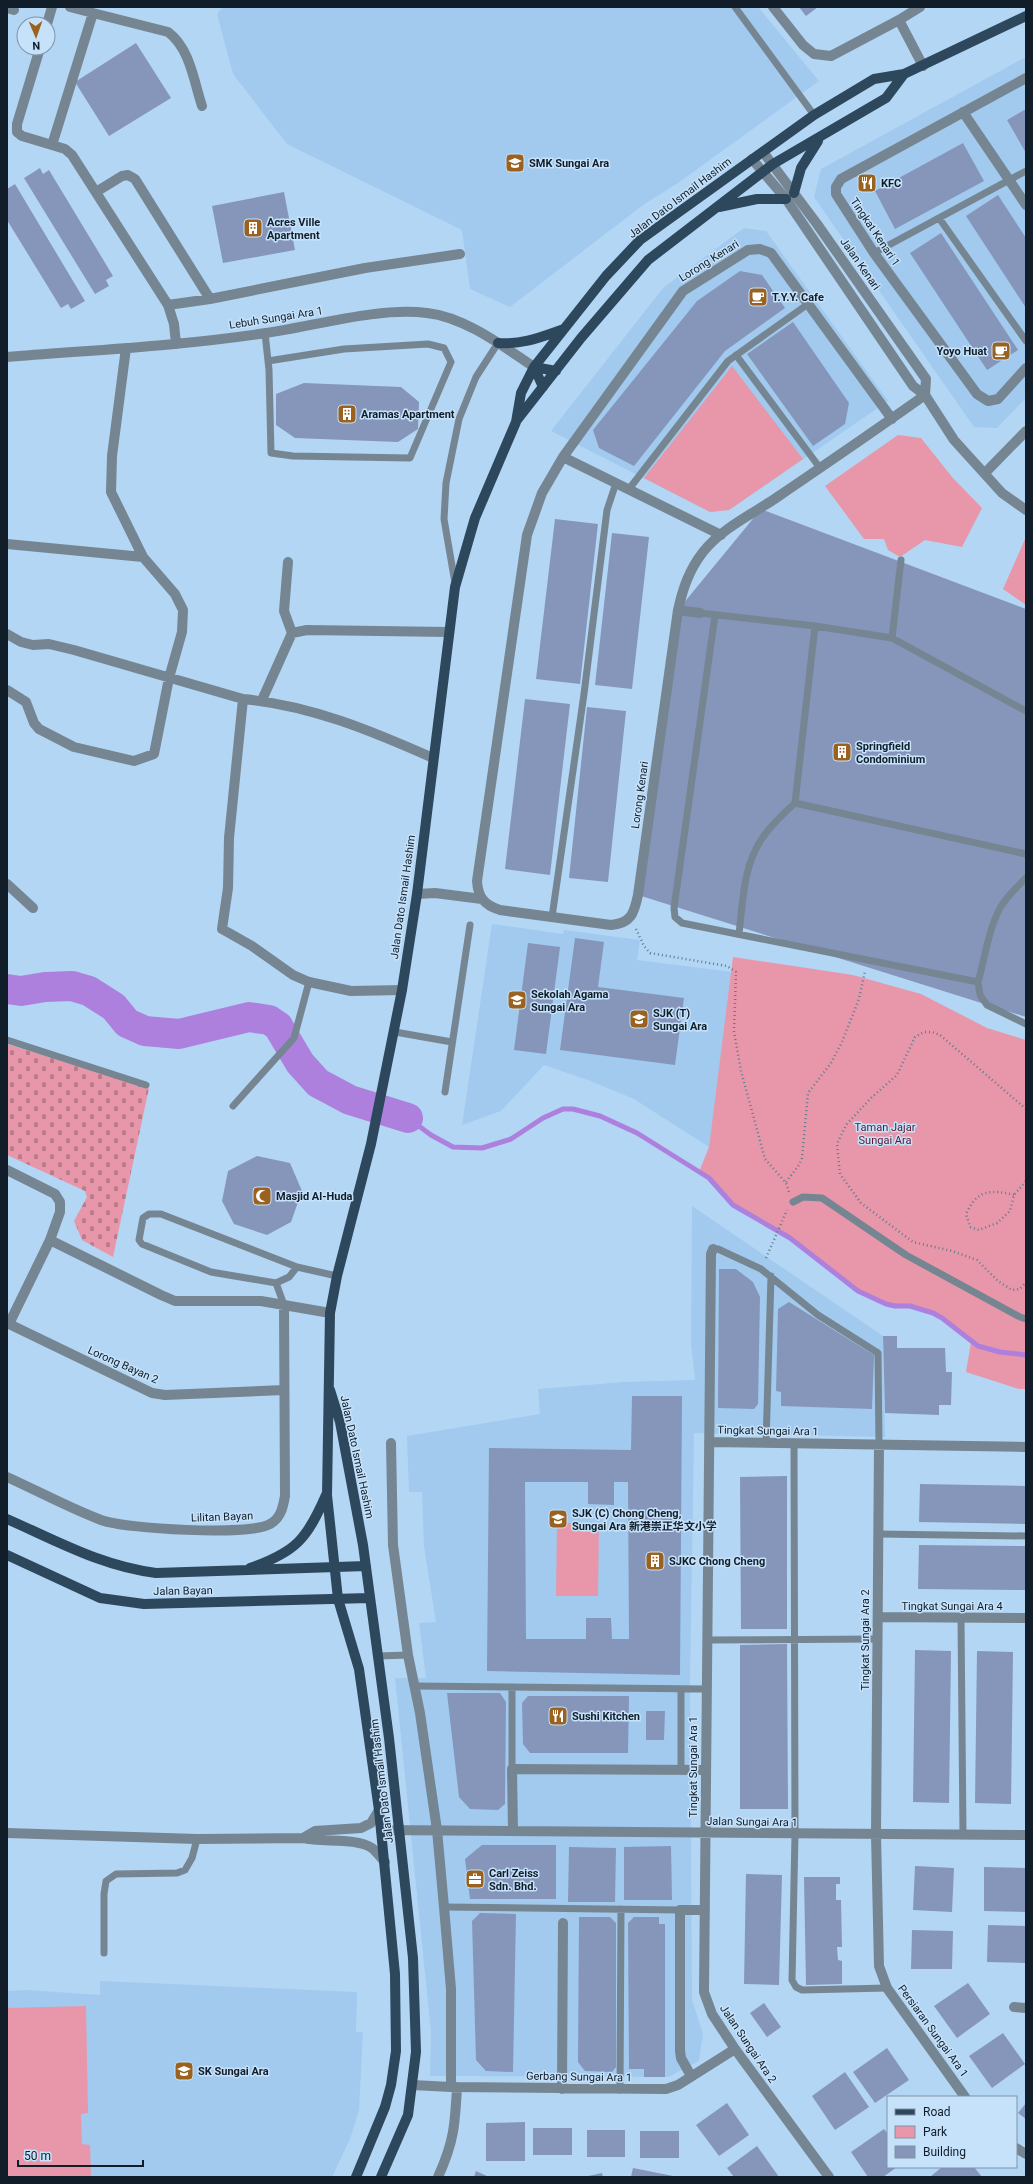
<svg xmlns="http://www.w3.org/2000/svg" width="1033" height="2184" font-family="Roboto,'Noto Sans SC',sans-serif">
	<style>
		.built { fill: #a1caee }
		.green { fill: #e797a9 }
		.cemetery { fill: url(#cemetery-stones) }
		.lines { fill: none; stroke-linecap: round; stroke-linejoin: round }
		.stream { stroke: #ac80dc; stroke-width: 5 }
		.river { stroke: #ac80dc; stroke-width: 30 }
		.building { fill: #8596ba; fill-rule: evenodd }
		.path { stroke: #637b90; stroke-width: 2.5; stroke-dasharray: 1 3; stroke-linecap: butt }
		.service { stroke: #768592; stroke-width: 7 }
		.minor { stroke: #768592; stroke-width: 10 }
		.tertiary { stroke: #768592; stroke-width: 10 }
		.primary { stroke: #2d475c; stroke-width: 10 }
		.labels { text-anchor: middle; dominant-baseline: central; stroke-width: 3; stroke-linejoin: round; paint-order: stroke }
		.poi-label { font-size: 11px; font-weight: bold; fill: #111e29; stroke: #c6e2fb; text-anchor: start }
		.street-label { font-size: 11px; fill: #111e29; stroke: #c6e2fb }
		.park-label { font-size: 11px; fill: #5c172d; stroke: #c6e2fb }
	</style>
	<defs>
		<pattern id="cemetery-stones" width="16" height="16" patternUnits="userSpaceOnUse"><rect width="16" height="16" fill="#e797a9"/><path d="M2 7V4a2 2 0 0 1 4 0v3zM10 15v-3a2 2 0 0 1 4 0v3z" fill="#ba7b8a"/></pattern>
	</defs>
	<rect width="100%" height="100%" fill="#b3d6f5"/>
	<path class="built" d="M223 7H758L819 81 678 183 643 205 510 307 470 289 462 230 287 144 233 74 217 14Z
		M1026 57V398L997 428 974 427 814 197 821 169Z
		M744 228 766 231 888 401 729 510 710 512 551 431 663 288Z
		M492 924 563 934 564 930 640 940 637 960 733 972 709 1147 634 1099 588 1080 544 1065 501 1111 462 1125Z
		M692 1206 883 1336 885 1437 694 1433 690 1682 692 2000 703 2034 699 2061 668 2077 430 2076 431 2032 395 1678H426L419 1623 436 1622 424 1546 422 1492H409L407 1436 540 1414 538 1389 624 1382 695 1380 691 1343Z
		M100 1981 357 1992 356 2032H363L359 2110 350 2139 332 2177H7V1991L27 1990 100 1995Z"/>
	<path class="green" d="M732 366 803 459 729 510 710 512 644 478Z
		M898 435 921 438 952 477 982 508 962 547 925 540 900 557 888 550 884 539H864L825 486Z
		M1026 537V605L1003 589Z
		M733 957 853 975 921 994 987 1028 1026 1040V1389H1019L966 1372 971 1342 942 1318 924 1309 886 1304 858 1291 790 1238 733 1205 709 1178 699 1172 709 1147Z
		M557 1523H599L598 1596H556Z
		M86 2006 88 2113 81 2114 82 2144 90 2145 91 2177H7V2008Z"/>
	<path class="cemetery" d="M7 1044 149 1088 113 1257 82 1240 74 1221 87 1197 85 1191 7 1155Z"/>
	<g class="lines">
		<path class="stream" d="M408 1118 431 1135 453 1147 482 1148 511 1139 543 1118 563 1109H573L600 1116 637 1133 709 1178 733 1205 790 1238 858 1291 886 1304 895 1306H910L933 1313 942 1318 978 1346 1000 1352 1026 1355"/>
		<path class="river" d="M7 989 21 991 45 987 72 986 89 991 114 1007 127 1023 145 1031 179 1034 249 1017 269 1020 278 1026 300 1063 318 1083 350 1100 408 1118"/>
	</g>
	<path class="building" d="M799 7H818L806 16Z
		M136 43 171 98 109 136 75 82Z
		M1026 109V153L1007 120Z
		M963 143 984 181 895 229 875 191Z
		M40 168 43 174 49 170 113 276 106 280 109 286 95 294 24 178Z
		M15 184 85 301 71 309 68 304 61 308 7 220V189Z
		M284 192 295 250 223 263 212 206Z
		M998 195 1026 238V308L966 216Z
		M941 233 1018 350 987 370 910 253Z
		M740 271 762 275 785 308 725 351 634 466 599 448 593 430 697 301Z
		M793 322 849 403 845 424 813 446 747 354Z
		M304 383 401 387 419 402 418 429 398 442 295 438 276 425V394Z
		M761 509 1026 609V1017L638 895 678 610Z
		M555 519 598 524 580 684 536 679Z
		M612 533 649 537 632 689 595 685Z
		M525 699 570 704 550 875 505 869Z
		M587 707 626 711 608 882 569 878Z
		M575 938 604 942 598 987 684 998 675 1065 560 1050Z
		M528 943 560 947 546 1054 514 1050Z
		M257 1156 290 1163 302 1191 291 1222 267 1235 234 1224 222 1201 228 1171Z
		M719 1269H736L753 1282 760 1297 758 1404 754 1409 718 1408Z
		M789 1302 874 1355 872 1409 781 1406V1392L776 1391 778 1309Z
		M883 1336H897V1348H945L946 1372H952L951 1405H939V1415L885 1413Z
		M632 1396H682L680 1675 487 1671 489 1448 631 1450ZM525 1482H588V1504L614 1505V1482H628L629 1639H612L611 1618H586V1639H526Z
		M787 1476V1629H741L740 1477Z
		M920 1484 1026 1486V1524L919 1522Z
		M919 1545 1026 1546V1590L918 1589Z
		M787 1644 788 1809H740V1645Z
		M915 1650 951 1651 949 1803 913 1802Z
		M977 1651 1013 1652 1011 1804 975 1803Z
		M447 1693H500L506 1702 505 1804 498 1810 470 1809 459 1797Z
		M528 1696H629L628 1753H530L523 1744 522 1703Z
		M646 1711H665L664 1740H646Z
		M482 1845H556V1899H470L465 1859Z
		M671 1846 672 1900H624V1847Z
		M569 1847 616 1848 615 1902H568Z
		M915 1866 954 1868 952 1912 913 1910Z
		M984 1867 1026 1868V1912L984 1911Z
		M746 1874 782 1875 779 1985 744 1984Z
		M804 1877H840V1884H836V1900H841L842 1947H837L838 1960 842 1961V1984L806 1985Z
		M480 1913 516 1914 513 2072 486 2071 476 2060 472 1921Z
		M579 1917H610L616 1923V2067L612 2072 585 2071 578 2062Z
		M634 1917H659V1924H665V2077H644V2069H629L628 1923Z
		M988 1925 1026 1926V1963L987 1962Z
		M912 1930 953 1931 952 1969H911Z
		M968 1983 990 2014 957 2038 934 2006Z
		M764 2003 781 2027 767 2037 750 2013Z
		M1003 2033 1025 2064 992 2088 969 2056Z
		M887 2048 909 2080 875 2103 853 2072Z
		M845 2072 869 2107 835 2130 812 2096Z
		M727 2103 749 2135 719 2156 696 2125Z
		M1026 2103V2119L1018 2113Z
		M525 2122V2161H486V2123Z
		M533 2128H572V2155H533Z
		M884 2129 888 2134V2167H897L883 2177H868L851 2152Z
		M587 2130H625V2157H587Z
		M640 2131H679V2158H640Z
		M757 2146 779 2177H734L727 2168Z
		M942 2167H974L982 2177H930Z
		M633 2168 673 2176V2177H631Z
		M476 2171 489 2177H474Z
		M602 2173 603 2177H588V2176Z"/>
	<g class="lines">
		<path class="path" d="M636 929 644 946 650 953 727 966 736 972 734 1032 741 1071 765 1159 786 1183 789 1192
			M1026 1109 940 1035 932 1032H924L915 1037 897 1075 871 1098 846 1125 837 1144 840 1174 861 1203 913 1242 952 1251 977 1260 998 1281 1012 1290 1020 1289 1026 1282
			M786 1182 799 1165 802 1158 808 1093 831 1063 842 1042 859 999 865 971
			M1014 1195C990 1189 977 1190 966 1214L970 1227 979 1230 997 1223 1010 1211 1014 1195 1026 1181
			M766 1258 787 1210"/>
		<path class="service" d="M735 7 814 115
			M939 218 1026 341
			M874 253 1026 171
			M265 333 269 370 271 453 293 456 410 458 451 362 444 348 428 344 344 349 268 361
			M736 355 820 468
			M629 489 728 361 808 304
			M455 583 444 519 446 483 459 419 476 377 498 343
			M700 613 815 626 892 638 1026 711
			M715 615 674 908 675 917 682 923 978 982 980 995 987 1005 1026 1024
			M815 626 795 803 1026 854
			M892 638 901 560
			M552 917 584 694 607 510 616 483
			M739 934C743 901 743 865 763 837 772 824 784 813 795 803
			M978 982C985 958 988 931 1000 908 1007 896 1017 887 1026 878
			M395 1032 452 1042
			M7 1040 146 1085
			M445 1092 470 925
			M233 1106 294 1038 309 982
			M793 1202 803 1197 822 1198 906 1255 1020 1317 1026 1319
			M713 1249H718L761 1269 818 1315 878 1353 879 1445
			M297 1267 289 1277 276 1283 211 1272 142 1244 139 1240 143 1218 149 1214H161L297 1267 337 1276
			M276 1283 284 1305
			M766 1443 771 1276
			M794 1443 795 1834 792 1980 796 1987 802 1990 887 1988
			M878 1534 1026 1536
			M961 1618 963 1835
			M707 1640 877 1639
			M378 1656 408 1655
			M415 1686 706 1689
			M512 1687V1769
			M681 1689V1770
			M444 1907 680 1910
			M104 1953V1894L106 1881 116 1874 177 1873 185 1870 192 1858 197 1839
			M620 2090 621 1909"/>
		<path class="minor" d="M70 7 93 13
			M773 7 803 45 814 54 831 56 899 20 920 7
			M7 8 14 10
			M899 20 923 66
			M47 24 52 7
			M40 48 17 124V132L22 136 52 145
			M1026 78 841 179 836 187V194L874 253 977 394 988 401 998 399 1026 368
			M963 112 1026 205
			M96 192 122 176 128 175 135 179 210 299
			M168 305 210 299 365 268 460 254
			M176 344 174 324 168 305 72 155 65 149 52 145 93 13 168 32C190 48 194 82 202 106
			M7 357C93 350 180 346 266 333 315 326 378 307 427 313 465 317 504 347 534 367
			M892 419 771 253 760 249 748 250 683 291 563 457 542 493 527 535 477 881C478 897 484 905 500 910L611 925C631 923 634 914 638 895L678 610C683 588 689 570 703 552 721 529 752 514 776 498 826 464 876 430 925 395
			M563 457 721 535
			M7 544 143 557
			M678 610 700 613
			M292 633 307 630 449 632
			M7 634 21 642 33 645 49 644 74 650 243 699C310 705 372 731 433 758
			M7 690 26 702 34 723 39 729 74 747 134 761 154 754 169 678 182 632 183 610 175 594 143 557 111 492 112 456 126 348
			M243 699 229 838 228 888 222 929 252 946 293 975 309 982 351 991 402 990
			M262 700 292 633 284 611 288 562
			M7 884 33 908
			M417 894 435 893 482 899
			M7 1170 55 1194 60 1202V1212L50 1240 9 1324
			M50 1240 161 1295 175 1301H261L330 1313
			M713 1249 711 1254 704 1992 712 2014 735 2049 829 2177
			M7 1323 152 1393 165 1395 284 1390
			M709 1442 1026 1447
			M391 1443 393 1545 408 1655 420 1713 437 1830 444 1907 451 1989V2087
			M879 1445 876 1835 879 1966 887 1988 965 2097
			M7 1477C38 1491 69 1508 101 1520 125 1529 250 1536 270 1524 281 1518 283 1507 285 1496L284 1305
			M878 1617 1026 1618
			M381 1830 1026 1835
			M513 1831 512 1769 705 1770
			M7 1833 197 1839 303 1838C323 1843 354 1837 372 1848 376 1851 381 1858 385 1862
			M303 1838 315 1831 361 1828 371 1823 379 1810
			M1014 2007 1026 2008
			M691 2076 681 2058 680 2051V1910H704
			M412 2085 451 2087 666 2089 678 2085 735 2049
			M562 2089 563 1923
			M1016 2148 1026 2154
			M438 2177C454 2142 455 2125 457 2087"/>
		<path class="tertiary" d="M763 152 817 224 926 379 925 395
			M752 159 786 199 913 386 925 395 954 440 1002 493 1026 510
			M985 473 1026 431"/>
		<path class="primary" d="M794 193 801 168 818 141
			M719 207 757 199H786
			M498 343C523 345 541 337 564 329
			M534 367 543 387
			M534 367 556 371
			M517 420 581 338 648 260 773 164 886 98 904 74
			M330 1390 340 1422 363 1545 389 1738 413 1958 416 2052 408 2115 381 2177
			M7 1519C57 1541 101 1566 156 1573L366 1566
			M7 1555 100 1598 144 1604 370 1598
			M250 1568C296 1552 307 1539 326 1495
			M356 2177 385 2107 391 2085 396 2051 395 1974 379 1810 359 1669 338 1599 327 1495 330 1313 337 1276 371 1144 402 990 417 894 455 587 475 518 516 422 521 393 534 367 606 276 640 240 814 115 874 79 904 74 1026 16"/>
	</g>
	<defs>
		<symbol id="school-square" viewBox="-11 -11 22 22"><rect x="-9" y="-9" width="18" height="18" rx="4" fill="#9a611f" stroke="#c6e2fb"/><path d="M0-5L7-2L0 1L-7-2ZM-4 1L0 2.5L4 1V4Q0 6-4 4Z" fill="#fff"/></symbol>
		<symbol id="restaurant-square" viewBox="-11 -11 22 22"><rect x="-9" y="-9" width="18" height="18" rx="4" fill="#9a611f" stroke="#c6e2fb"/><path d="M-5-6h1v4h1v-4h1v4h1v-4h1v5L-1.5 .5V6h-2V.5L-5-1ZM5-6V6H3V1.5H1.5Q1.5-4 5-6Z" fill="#fff"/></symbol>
		<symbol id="building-square" viewBox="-11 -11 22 22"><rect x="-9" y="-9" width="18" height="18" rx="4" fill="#9a611f" stroke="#c6e2fb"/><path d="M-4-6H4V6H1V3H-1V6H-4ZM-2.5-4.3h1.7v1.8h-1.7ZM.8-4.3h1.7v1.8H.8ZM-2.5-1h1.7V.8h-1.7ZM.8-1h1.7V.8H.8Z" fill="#fff"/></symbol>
		<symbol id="cafe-square" viewBox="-11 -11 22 22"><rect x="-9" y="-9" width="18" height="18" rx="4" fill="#9a611f" stroke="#c6e2fb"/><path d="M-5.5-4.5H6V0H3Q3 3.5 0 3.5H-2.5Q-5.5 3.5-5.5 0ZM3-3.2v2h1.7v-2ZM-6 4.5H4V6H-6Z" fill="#fff"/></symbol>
		<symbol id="mosque-square" viewBox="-11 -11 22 22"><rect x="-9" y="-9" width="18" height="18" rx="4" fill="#9a611f" stroke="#c6e2fb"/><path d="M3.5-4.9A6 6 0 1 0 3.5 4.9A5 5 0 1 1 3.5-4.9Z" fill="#fff"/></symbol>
		<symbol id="office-square" viewBox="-11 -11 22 22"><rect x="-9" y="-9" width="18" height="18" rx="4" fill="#9a611f" stroke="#c6e2fb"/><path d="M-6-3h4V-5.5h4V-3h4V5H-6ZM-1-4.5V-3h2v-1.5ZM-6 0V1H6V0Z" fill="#fff"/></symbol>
	</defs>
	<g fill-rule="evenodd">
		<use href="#school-square" x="504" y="152" width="22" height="22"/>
		<use href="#restaurant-square" x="856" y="172" width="22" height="22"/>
		<use href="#building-square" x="242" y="217" width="22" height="22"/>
		<use href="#cafe-square" x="747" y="286" width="22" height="22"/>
		<use href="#cafe-square" x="990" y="340" width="22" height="22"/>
		<use href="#building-square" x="336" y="403" width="22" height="22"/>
		<use href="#building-square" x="831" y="741" width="22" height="22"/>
		<use href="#school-square" x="506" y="989" width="22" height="22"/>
		<use href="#school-square" x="628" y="1008" width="22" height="22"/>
		<use href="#mosque-square" x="251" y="1185" width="22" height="22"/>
		<use href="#school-square" x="547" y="1508" width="22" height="22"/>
		<use href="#building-square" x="644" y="1550" width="22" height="22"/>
		<use href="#restaurant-square" x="547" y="1705" width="22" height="22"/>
		<use href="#office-square" x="464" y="1868" width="22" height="22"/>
		<use href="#school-square" x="173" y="2060" width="22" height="22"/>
	</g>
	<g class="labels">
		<g class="poi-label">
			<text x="529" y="163">SMK Sungai Ara</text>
			<text x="881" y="183">KFC</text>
			<text x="267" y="222">Acres Ville<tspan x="267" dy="13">Apartment</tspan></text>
			<text x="772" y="297">T.Y.Y. Cafe</text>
			<text x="987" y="351" text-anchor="end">Yoyo Huat</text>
			<text x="361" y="414">Aramas Apartment</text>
			<text x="856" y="746">Springfield<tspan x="856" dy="13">Condominium</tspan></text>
			<text x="531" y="994">Sekolah Agama<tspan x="531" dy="13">Sungai Ara</tspan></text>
			<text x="653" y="1013">SJK (T)<tspan x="653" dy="13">Sungai Ara</tspan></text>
			<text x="276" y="1196">Masjid Al-Huda</text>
			<text x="572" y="1513">SJK (C) Chong Cheng,<tspan x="572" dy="13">Sungai Ara 新港崇正华文小学</tspan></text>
			<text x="669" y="1561">SJKC Chong Cheng</text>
			<text x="572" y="1716">Sushi Kitchen</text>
			<text x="489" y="1873">Carl Zeiss<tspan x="489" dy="13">Sdn. Bhd.</tspan></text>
			<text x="198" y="2071">SK Sungai Ara</text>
		</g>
		<g class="street-label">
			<text transform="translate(680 198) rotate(-37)">Jalan Dato Ismail Hashim</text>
			<text transform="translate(875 232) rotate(56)">Tingkat Kenari 1</text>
			<text transform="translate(709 261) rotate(-32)">Lorong Kenari</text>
			<text transform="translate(860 264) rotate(55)">Jalan Kenari</text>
			<text transform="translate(276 318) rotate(-9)">Lebuh Sungai Ara 1</text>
			<text transform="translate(640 795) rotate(-82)">Lorong Kenari</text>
			<text transform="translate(403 897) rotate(-82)">Jalan Dato Ismail Hashim</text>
			<text transform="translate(123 1365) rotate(24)">Lorong Bayan 2</text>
			<text transform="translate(768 1431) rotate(1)">Tingkat Sungai Ara 1</text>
			<text transform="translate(357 1457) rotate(78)">Jalan Dato Ismail Hashim</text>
			<text transform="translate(222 1517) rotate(-2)">Lilitan Bayan</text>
			<text transform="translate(183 1591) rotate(-1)">Jalan Bayan</text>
			<text x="952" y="1606">Tingkat Sungai Ara 4</text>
			<text transform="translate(865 1640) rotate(-90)">Tingkat Sungai Ara 2</text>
			<text transform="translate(693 1767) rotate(-90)">Tingkat Sungai Ara 1</text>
			<text transform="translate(382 1781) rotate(-97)">Jalan Dato Ismail Hashim</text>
			<text transform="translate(752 1822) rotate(1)">Jalan Sungai Ara 1</text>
			<text transform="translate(933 2031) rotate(54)">Persiaran Sungai Ara 1</text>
			<text transform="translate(748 2044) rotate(56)">Jalan Sungai Ara 2</text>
			<text transform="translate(579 2077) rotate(1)">Gerbang Sungai Ara 1</text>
		</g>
		<g class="park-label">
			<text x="885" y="1127">Taman Jajar<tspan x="885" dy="13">Sungai Ara</tspan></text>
		</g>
	</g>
	<rect width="1033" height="2184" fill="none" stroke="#111e29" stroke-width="16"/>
	<rect x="887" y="2096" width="130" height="72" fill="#c6e2fb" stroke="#7e94a7"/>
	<rect x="895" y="2109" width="20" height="6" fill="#2d475c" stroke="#7e94a7"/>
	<text x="923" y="2116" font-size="12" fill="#111e29">Road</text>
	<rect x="895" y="2126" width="20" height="12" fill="#e797a9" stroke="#7e94a7"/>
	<text x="923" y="2136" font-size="12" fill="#111e29">Park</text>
	<rect x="895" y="2146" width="20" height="12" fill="#8596ba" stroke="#7e94a7"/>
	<text x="923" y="2156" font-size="12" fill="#111e29">Building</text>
	<g transform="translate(36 36) rotate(178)"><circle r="19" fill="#c6e2fb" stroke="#7e94a7"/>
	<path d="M0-3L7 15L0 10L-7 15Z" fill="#9a611f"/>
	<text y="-6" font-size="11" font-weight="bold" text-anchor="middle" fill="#111e29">N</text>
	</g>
	<path d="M18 2160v6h125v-6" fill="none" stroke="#111e29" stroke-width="2"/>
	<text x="24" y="2160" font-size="12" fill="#111e29" stroke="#c6e2fb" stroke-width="3" paint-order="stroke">50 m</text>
</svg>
